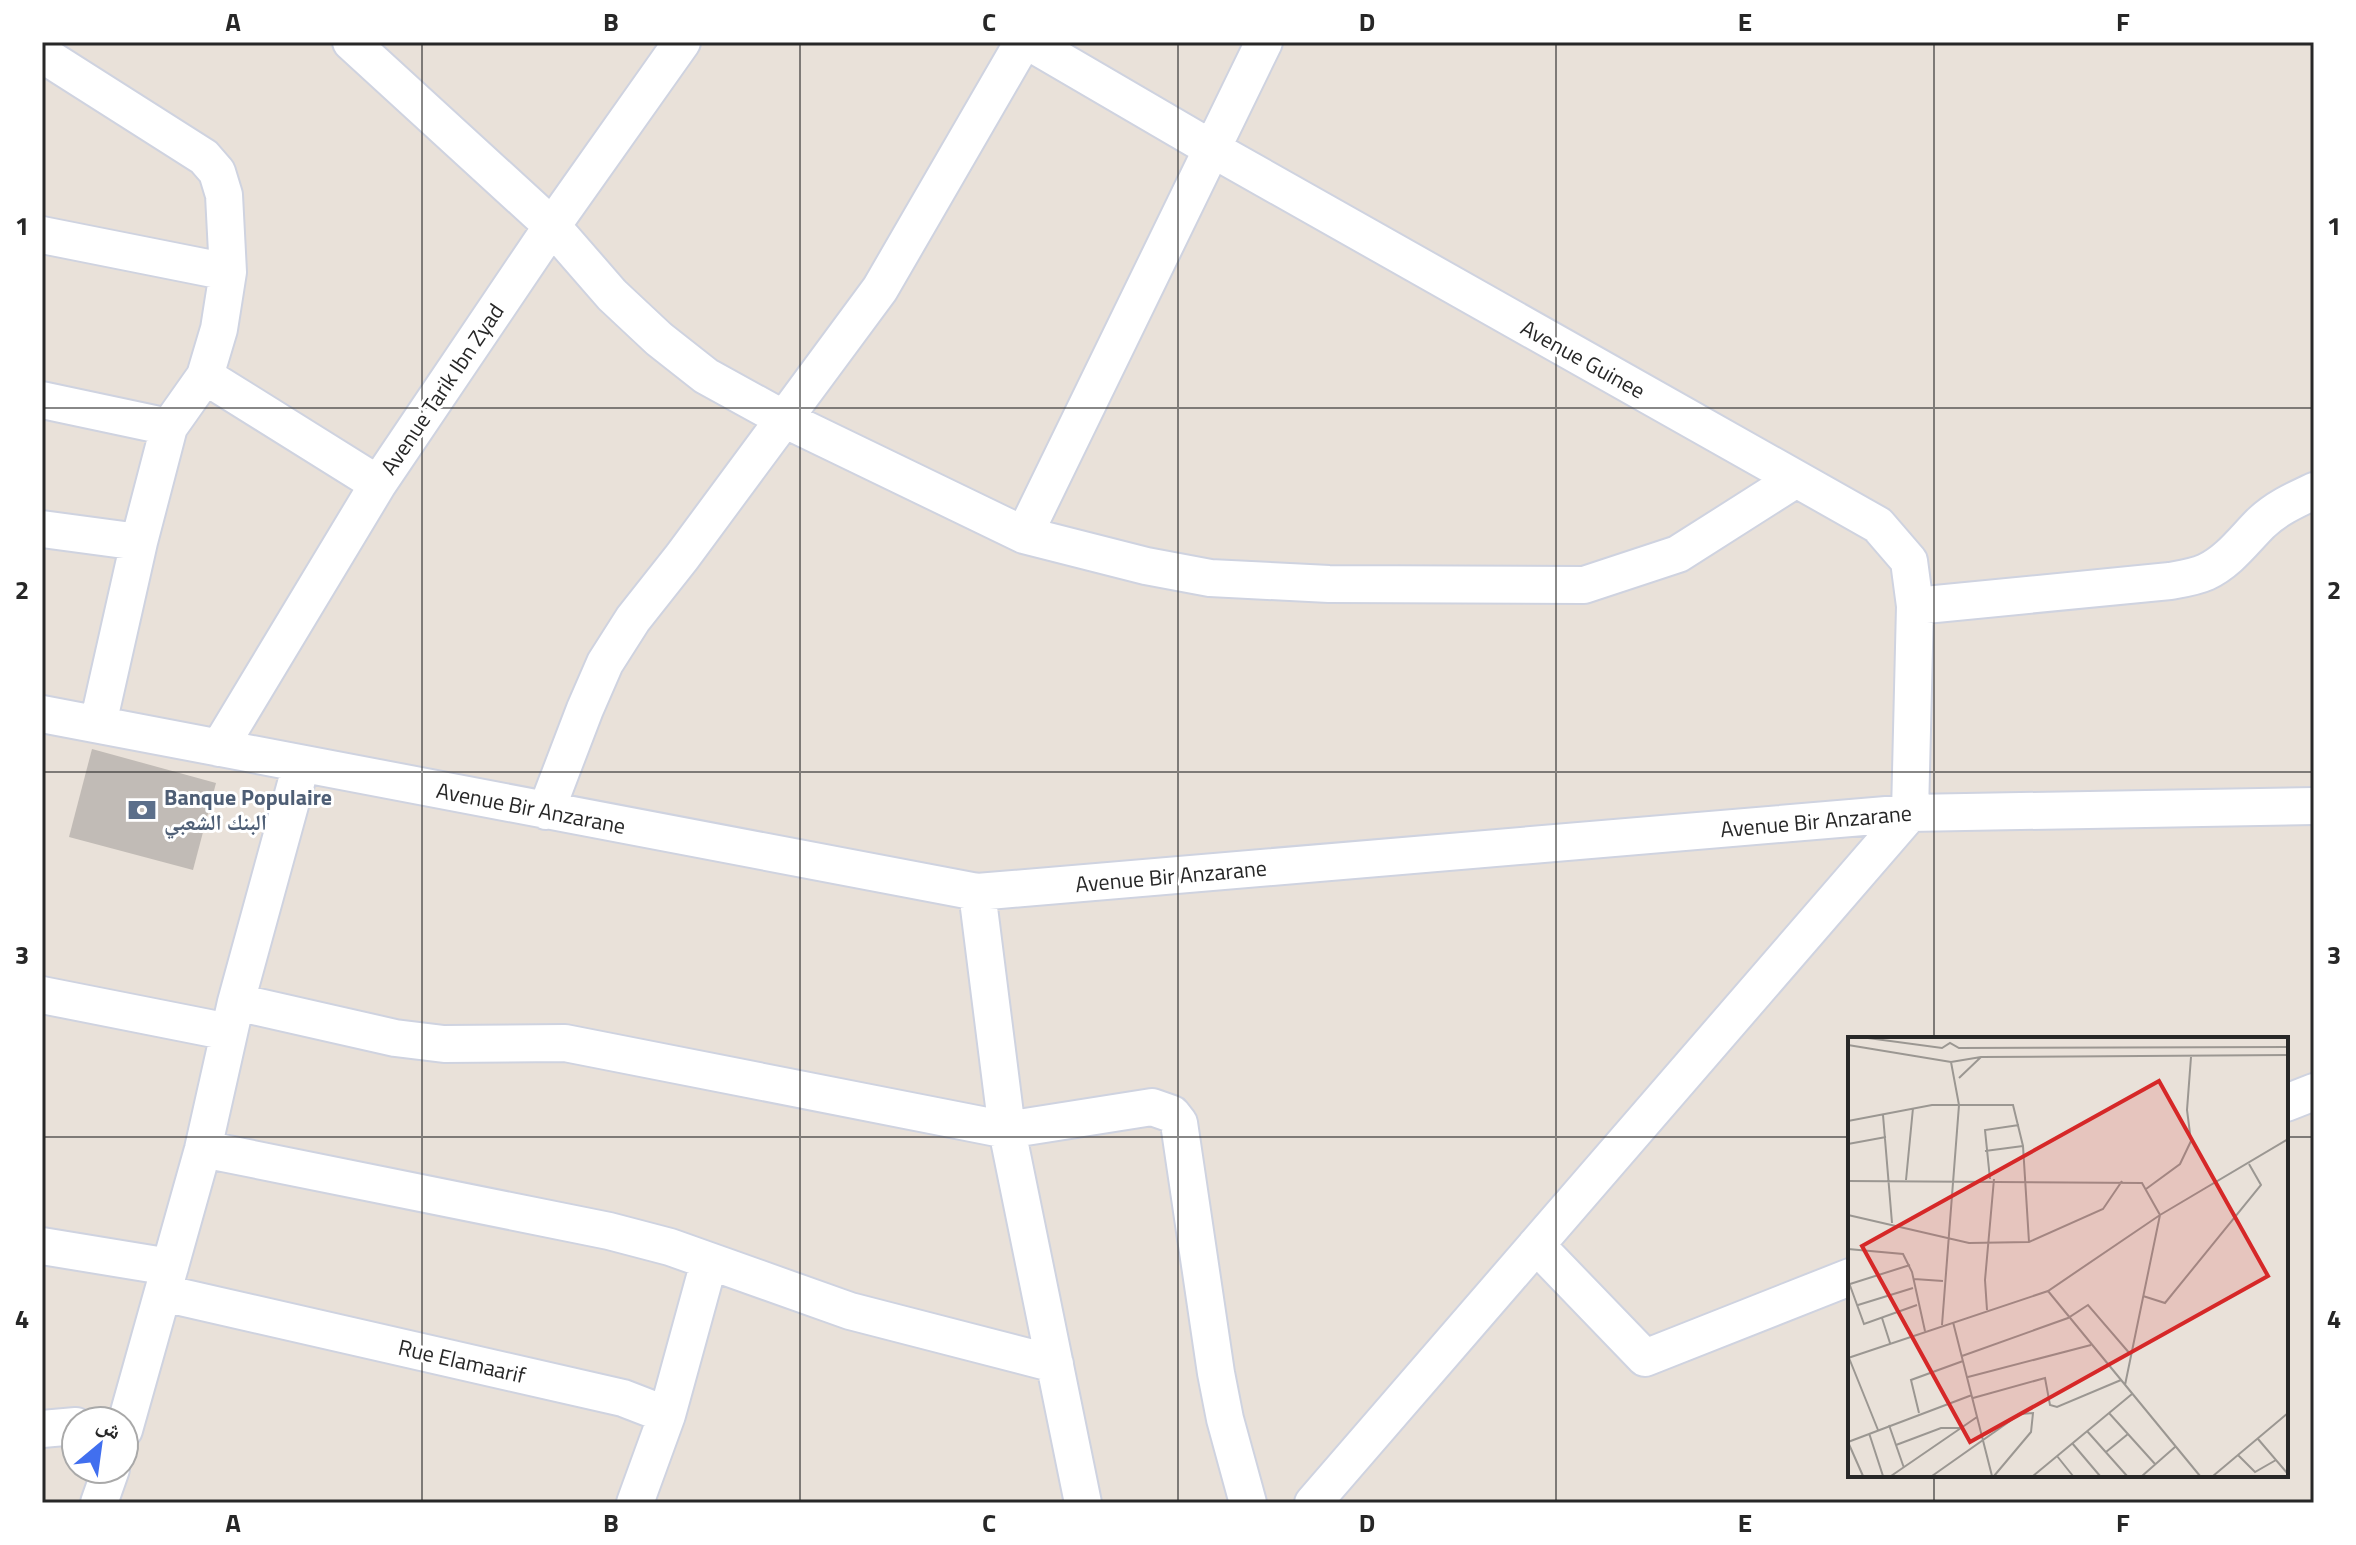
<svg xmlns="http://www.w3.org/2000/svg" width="2356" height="1545" font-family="'Titillium Web','Noto Naskh Arabic',sans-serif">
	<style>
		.building { fill: #c1bbb6 }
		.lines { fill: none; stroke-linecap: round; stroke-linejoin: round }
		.street-casing { stroke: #cfd3e0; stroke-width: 40 }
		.street { stroke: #fff; stroke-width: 36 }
		.grid { fill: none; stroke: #272727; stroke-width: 2; stroke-opacity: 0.55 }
		.labels { text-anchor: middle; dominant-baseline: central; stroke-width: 6; stroke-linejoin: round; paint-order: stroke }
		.street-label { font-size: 22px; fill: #272727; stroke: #fff }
		.service-label { font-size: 22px; font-weight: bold; fill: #4e5e75; stroke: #fff; text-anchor: start }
		.inset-road { fill: none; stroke: #9b9792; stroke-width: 2 }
		.view { fill: #d62828; fill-opacity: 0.15; stroke: #d62828; stroke-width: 4 }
		.inset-edge { fill: none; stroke: #272727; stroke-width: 4 }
		.neatline { fill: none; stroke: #272727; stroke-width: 3 }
		.grid-label { font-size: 26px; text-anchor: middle; font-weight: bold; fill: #272727 }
	</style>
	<rect width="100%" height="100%" fill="#e9e1d9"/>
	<path class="building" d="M92 749 216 783 193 870 69 837Z"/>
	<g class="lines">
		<defs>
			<path id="street" d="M351 42 552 226 612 295 659 339 706 376 784 419 1024 535 1146 566 1210 578 1329 584 1584 585 1678 554 1796 479
				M1029 42 1214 150 1878 525 1909 561 1915 606 1910 813 1313 1503
				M42 54 204 157 217 172 224 195 228 272 219 329 205 376 169 427 139 542 98 724
				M42 235 228 272
				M205 376 378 484
				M42 400 169 427
				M42 529 139 542
				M1024 535 1264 42
				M1915 606 2170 581C2181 579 2195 577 2206 572 2229 561 2243 541 2261 523 2277 508 2295 500 2314 491
				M42 714 977 892 1910 813 2314 806
				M219 748 378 484 552 226 682 42
				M546 811 585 709 605 663 633 619 682 557 880 289 1023 42
				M977 892 1007 1130 1083 1503
				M42 995 229 1032
				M236 1002 395 1038 444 1044 565 1043 1007 1130 1152 1107 1172 1114 1179 1123 1216 1373 1225 1419 1248 1503
				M2286 1103 2314 1092
				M203 1149 609 1231 670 1247 850 1311 1055 1364
				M1536 1245 1645 1358 1850 1277
				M42 1246 170 1267
				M163 1293 623 1398 667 1415 635 1503
				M667 1415 709 1262
				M42 1429 76 1426
				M124 1430 203 1149 236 1002 301 765
				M99 1503 111 1469"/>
		</defs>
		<use href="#street" class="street-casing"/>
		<use href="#street" class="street"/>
	</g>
	<path class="grid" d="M422 42V1503M800 42V1503M1178 42V1503M1556 42V1503M1934 42V1039M42 408H2314M42 772H2314M42 1137H1850M2286 1137H2314M1934 1475V1503"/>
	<defs>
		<symbol id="bank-bare" viewBox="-9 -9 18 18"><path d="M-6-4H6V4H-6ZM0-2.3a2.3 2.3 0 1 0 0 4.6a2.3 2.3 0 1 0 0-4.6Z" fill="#5c6f8a" stroke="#fff" stroke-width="2.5" paint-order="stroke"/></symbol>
	</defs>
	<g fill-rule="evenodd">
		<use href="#bank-bare" x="122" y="790" width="40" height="40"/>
	</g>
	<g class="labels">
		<g class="street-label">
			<text transform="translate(1583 359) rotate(29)">Avenue Guinee</text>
			<text transform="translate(442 389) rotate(-56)">Avenue Tarik Ibn Zyad</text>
			<text transform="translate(531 808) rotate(11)">Avenue Bir Anzarane</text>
			<text transform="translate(1816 821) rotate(-5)">Avenue Bir Anzarane</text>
			<text transform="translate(1171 876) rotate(-5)">Avenue Bir Anzarane</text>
			<text transform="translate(462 1361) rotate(13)">Rue Elamaarif</text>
		</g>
		<g class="service-label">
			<text x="164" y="797">Banque Populaire<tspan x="164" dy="25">البنك الشعبي</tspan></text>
		</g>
	</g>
	<g transform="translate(1848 1037)">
		<rect width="440" height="440" fill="#e9e1d9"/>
		<path class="inset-road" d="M20 1 94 11 102 6 111 11 440 10M0 8 103 25 133 20 440 18M111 41 133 20M35 78 44 186M0 84 84 68H165L175 109 181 205M0 107 38 100M137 114 175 109M142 142 137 93 171 88M58 143 65 71M0 144 294 146 312 178 277 348M298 152 332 127 343 104 339 73 343 20M0 178 121 206 181 205 255 172 274 144M0 212 55 217 64 235 77 294M66 242 95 244M0 243 16 287 69 268M2 247 62 228M200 254 352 439M295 259 317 266 413 148 401 127M10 268 65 251M139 273 137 243 146 142M34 281 42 306M105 285 144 439M94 288 111 68 103 25M114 319 220 281 240 268 283 318M0 321 200 254 312 178 440 102M1 321 30 393M120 340 243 308M125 361 197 341 202 368 209 370 273 343M71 376 63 343 115 324M261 376 307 427M41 388 56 431M239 394 279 439M21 396 35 439M410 402 440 437M0 405 124 358M0 405 15 439M224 406 252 439M48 408 93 391H113M258 415 280 397M390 418 407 435 428 423M209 419 225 439M43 439 129 380M84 439 172 377 185 376 183 395 146 439M185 439 284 357M294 439 327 410M365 439 440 376"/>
		<path class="view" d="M311 44 420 239 122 405 14 209Z"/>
		<rect width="440" height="440" class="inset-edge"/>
	</g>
	<rect width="2356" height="1545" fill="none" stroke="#ffffff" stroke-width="88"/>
	<g transform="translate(100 1445) rotate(29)"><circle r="38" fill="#ffffff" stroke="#a9a9a9" stroke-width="2"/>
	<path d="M0-6L14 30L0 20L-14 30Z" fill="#416fef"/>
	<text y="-12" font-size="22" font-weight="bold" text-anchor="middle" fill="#272727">ش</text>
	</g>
	<rect x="44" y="44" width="2268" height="1457" class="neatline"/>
	<g class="grid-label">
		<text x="233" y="31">A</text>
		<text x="611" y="31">B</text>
		<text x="989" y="31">C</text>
		<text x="1367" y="31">D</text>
		<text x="1745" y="31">E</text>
		<text x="2123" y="31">F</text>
		<text x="22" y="235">1</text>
		<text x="2334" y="235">1</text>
		<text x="22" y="599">2</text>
		<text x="2334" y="599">2</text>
		<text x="22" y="964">3</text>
		<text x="2334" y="964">3</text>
		<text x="22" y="1328">4</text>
		<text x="2334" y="1328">4</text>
		<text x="233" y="1532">A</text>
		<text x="611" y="1532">B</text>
		<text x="989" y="1532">C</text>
		<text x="1367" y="1532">D</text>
		<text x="1745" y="1532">E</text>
		<text x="2123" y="1532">F</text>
	</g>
</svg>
